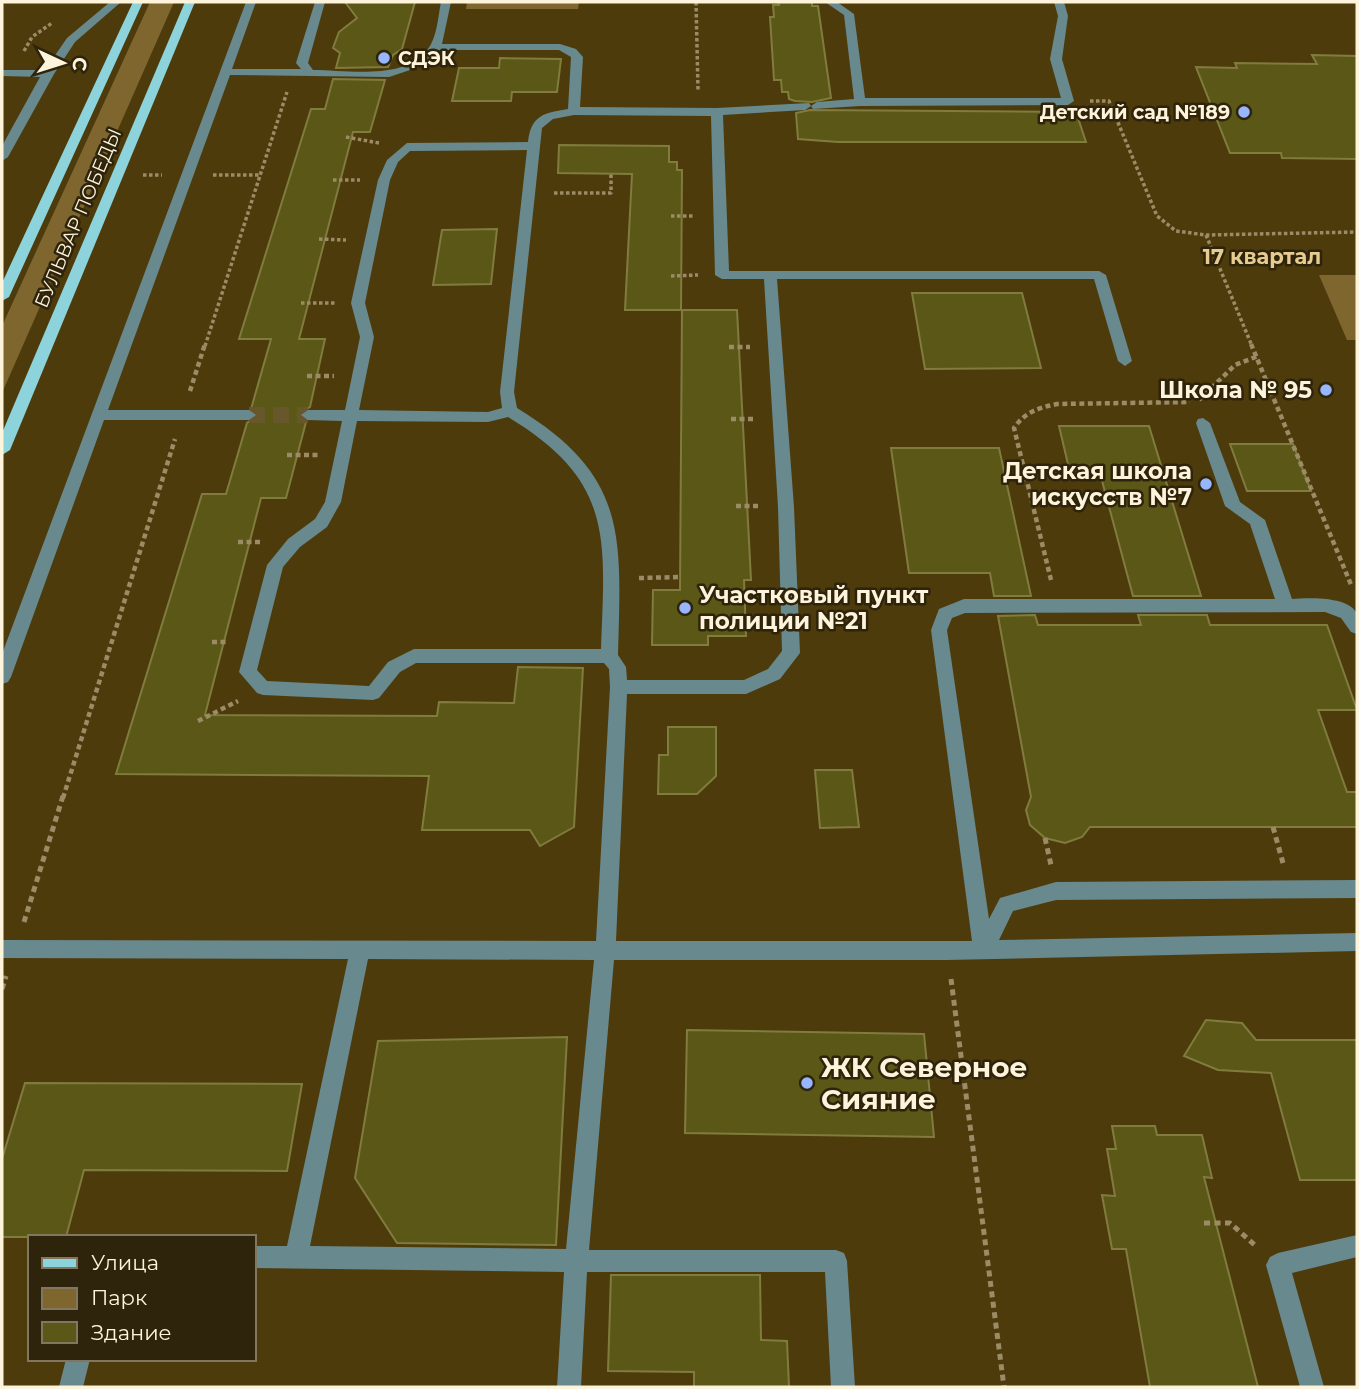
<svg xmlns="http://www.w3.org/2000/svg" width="1359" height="1389" font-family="Montserrat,sans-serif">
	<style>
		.green { fill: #7e662e }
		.building { fill: #5b5717; stroke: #7f7c3e; stroke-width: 2 }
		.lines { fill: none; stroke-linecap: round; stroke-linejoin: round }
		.minor-tunnel { stroke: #68572b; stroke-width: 16; stroke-dasharray: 16 8; stroke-linecap: butt }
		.path-far2 { stroke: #9b8b66; stroke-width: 3.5; stroke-dasharray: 3.5 2.5; stroke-linecap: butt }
		.path-far1 { stroke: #9b8b66; stroke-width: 4.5; stroke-dasharray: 5 3.5; stroke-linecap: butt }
		.path { stroke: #9b8b66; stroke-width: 5; stroke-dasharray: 6 4.5; stroke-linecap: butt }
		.minor { fill: #68898e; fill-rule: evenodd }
		.major { fill: #8dd3dc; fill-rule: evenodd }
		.poi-dot { fill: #97b6fd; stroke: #2e230b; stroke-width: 2.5 }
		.labels { text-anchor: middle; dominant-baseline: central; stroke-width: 5; stroke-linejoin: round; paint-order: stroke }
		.far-poi-label { font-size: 19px; font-weight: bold; fill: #fef3db; stroke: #2e230b; text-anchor: start }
		.far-street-label { font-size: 19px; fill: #fef3db; stroke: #2e230b }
		.far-quarter-label { font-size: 21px; font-weight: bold; fill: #e7cc8f; stroke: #2e230b }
		.poi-label { font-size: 23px; font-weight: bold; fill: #fef3db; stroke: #2e230b; text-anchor: end }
		.near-poi-label { font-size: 28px; font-weight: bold; fill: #fef3db; stroke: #2e230b; text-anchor: start }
	</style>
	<rect width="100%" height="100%" fill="#4e3b0c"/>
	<path class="green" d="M150 2H174L2 393V326Z
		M467 2H579L578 9H466Z
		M1319 275H1357V340H1347Z"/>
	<path class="building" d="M345 2H415L402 49 393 55 388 67 336 68 340 53 333 48 339 32 357 18Z
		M778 2H812V6H818L831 98 812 102 795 101 789 99 788 92H782L781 80H774L770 17H774L773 5H779Z
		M1312 55 1357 56V159L1282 158 1281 153H1230L1196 67 1237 68 1235 63 1317 64Z
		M500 58 561 59 557 92H512L511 101H452L459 68H499Z
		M333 79 385 80 370 132H353L299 339H325L310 407 298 415 306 422 286 498H261L205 715 437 716 439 702 514 703 518 667 583 668 574 827 540 846 530 830H422L429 776 116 774 202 494H226L247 423 259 415 251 409 271 339H239L311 109H325Z
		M810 110 1076 112 1086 142H838L798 139 796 113Z
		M559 145 669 146V162H677V170H682L681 310H625L632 174 558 173Z
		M497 229 491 284 433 285 442 230Z
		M912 293H1022L1041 368 925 369Z
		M682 310H737L751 580H744L746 636H708V645H652L653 590H680Z
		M1059 426H1149L1201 596H1133L1101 477H1071Z
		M1230 444H1293L1311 491H1247Z
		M891 448H999L1031 596H994L990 573H909Z
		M1035 615 1038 625H1141L1138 615H1207L1210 625H1327L1357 710H1318L1347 792H1357V827H1090L1082 837 1065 843 1045 838 1030 825 1026 810 1031 797 998 616Z
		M668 727H716V776L697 794H658L659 755H668Z
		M815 770H852L859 827 820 828Z
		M1206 1020 1242 1023 1256 1040H1357V1180H1300L1271 1073 1218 1070 1184 1056Z
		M687 1030 924 1034 934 1137 685 1133Z
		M567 1037 556 1245 397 1243 355 1178 378 1041Z
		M25 1083 302 1084 287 1171 84 1170 66 1237H2V1159Z
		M1112 1126H1155L1157 1135H1202L1212 1178 1204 1177 1258 1387H1150L1126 1249H1112L1102 1195 1115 1196 1107 1149H1116Z
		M611 1275H760L761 1340 787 1341 789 1387H694V1372L608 1371Z"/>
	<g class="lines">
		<path class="minor-tunnel" d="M249 415H308"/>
		<path class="path-far2" d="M696 2 698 90
			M24 51 32 37 52 23
			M1090 101H1109L1157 216 1176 231 1206 235 1357 232
			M346 137 379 143
			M143 175H162
			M213 175H259
			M333 180H360
			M554 193H611V174
			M671 216H695
			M1206 235 1252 346
			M319 239 346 240
			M671 276 698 275
			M301 303H335
			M205 346 287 92"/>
		<path class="path-far1" d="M1251 344 1352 587
			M729 347H750
			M307 376H334
			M190 391 205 344
			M1199 400 1235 365 1258 356
			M731 419H755
			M287 455H318
			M736 506H759
			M238 542H262
			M639 578 680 577
			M1051 580 1014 428C1025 412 1038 408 1057 404L1190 402
			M212 642H229
			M198 721 238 701
			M63 798 175 439"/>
		<path class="path" d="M1273 827 1283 863
			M1045 838 1051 865
			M24 922 63 796
			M951 979 1004 1387
			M2 989 6 976
			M1204 1223H1230L1257 1247"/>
		<path class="minor" d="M110 2H121L75 42 54 74 8 157 2 161V146L40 77 2 76V70H45L67 38Z
			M246 2H256L232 69H301L296 63 315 2H325L308 63 313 70C347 70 405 81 428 49 437 37 438 17 441 2H451L442 44H560L576 49 583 57 580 107 717 108 809 103 811 106 805 110 723 115 729 271H1099L1106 275 1132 361 1125 366 1118 361 1094 279H777L794 507 800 653 780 679 746 694H627L616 941H972L931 630 939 609 964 599H1275L1250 524 1225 506 1196 423 1198 419 1203 418 1210 423 1240 502 1265 520 1292 599C1307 598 1346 596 1356 612 1359 618 1357 627 1357 634L1351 632 1341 618 1325 612 965 613 952 618 947 630 989 919 1000 898 1056 882 1357 880V898L1056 900 1013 911 999 940 1357 933V951L947 960H614L589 1250H836L844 1253 847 1261 855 1387H831L825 1272H587L581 1387H557L564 1272 254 1268V1246H287L348 959 2 958V940L596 941 610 687 609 669 604 663H416L400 672 379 698 373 700 263 695 257 693 239 672 267 565 288 539 315 519 325 502 342 421 308 420 301 415 308 410H345L360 337 351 303 378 180 387 160 407 143 528 142C531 115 544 113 568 109L571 57 559 50H439L422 66 389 77 230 75 108 410H249L256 415 249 420H104L11 677 8 682 2 684V654ZM574 115 711 116 715 275 722 279H764L778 507 782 651 768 669 744 680H627L626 667 618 655C621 537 629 476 517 408L514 392 542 128 553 119ZM527 150 500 392 502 408 488 412 359 410 374 337 365 303 390 180 398 162 410 151ZM508 417C614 481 605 537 601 649H414L388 662 369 686 267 681 257 670 283 567 300 547 327 527 341 502 357 421 488 422ZM368 959 594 960 566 1249 310 1246Z
			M825 2H837L854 14 865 98H1061L1050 59 1058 16 1054 2H1064L1068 16 1062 59 1074 101 1068 105 860 106 813 109 811 106 817 102 854 99 844 15Z
			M1357 1235V1257L1292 1273 1324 1387H1300L1266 1265 1270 1257 1278 1253Z
			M66 1359H90L83 1387H59Z"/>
		<path class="major" d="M133 2H143L9 297 2 301V283Z
			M185 2H195L10 450 2 455V433Z"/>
	</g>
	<g class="poi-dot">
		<circle cx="384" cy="58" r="7"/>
		<circle cx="1244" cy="112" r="7"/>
		<circle cx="1326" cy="390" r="7"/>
		<circle cx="1206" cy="484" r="7"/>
		<circle cx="685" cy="608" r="7"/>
		<circle cx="807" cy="1083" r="7"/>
	</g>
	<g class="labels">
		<g class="far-poi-label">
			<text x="398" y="58">СДЭК</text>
			<text x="1230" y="112" text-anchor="end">Детский сад №189</text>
		</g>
		<g class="far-street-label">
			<text transform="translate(78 218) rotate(-67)">БУЛЬВАР ПОБЕДЫ</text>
		</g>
		<g class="far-quarter-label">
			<text x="1262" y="256">17 квартал</text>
		</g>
		<g class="poi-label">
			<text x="1312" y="390">Школа № 95</text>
			<text x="1192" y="471">Детская школа<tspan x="1192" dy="26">искусств №7</tspan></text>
			<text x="699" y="595" text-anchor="start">Участковый пункт<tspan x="699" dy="26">полиции №21</tspan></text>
		</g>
		<g class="near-poi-label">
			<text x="821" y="1067">ЖК Северное<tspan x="821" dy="32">Сияние</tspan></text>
		</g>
	</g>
	<rect width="1359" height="1389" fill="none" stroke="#fef3db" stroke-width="7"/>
	<rect x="28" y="1235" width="228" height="126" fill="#2e230b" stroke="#81765e" stroke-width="2"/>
	<rect x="42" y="1258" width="35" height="10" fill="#8dd3dc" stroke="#81765e" stroke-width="2"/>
	<text x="91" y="1270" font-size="21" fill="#fef3db">Улица</text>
	<rect x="42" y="1288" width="35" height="21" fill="#7e662e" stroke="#81765e" stroke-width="2"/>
	<text x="91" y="1305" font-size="21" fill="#fef3db">Парк</text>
	<rect x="42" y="1322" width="35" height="21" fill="#5b5717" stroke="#81765e" stroke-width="2"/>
	<text x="91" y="1340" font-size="21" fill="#fef3db">Здание</text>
	<g transform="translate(63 63) rotate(94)" stroke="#2e230b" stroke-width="5" paint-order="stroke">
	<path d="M0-5L12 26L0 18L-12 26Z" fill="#fef3db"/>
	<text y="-10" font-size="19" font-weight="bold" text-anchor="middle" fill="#fef3db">С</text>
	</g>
</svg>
